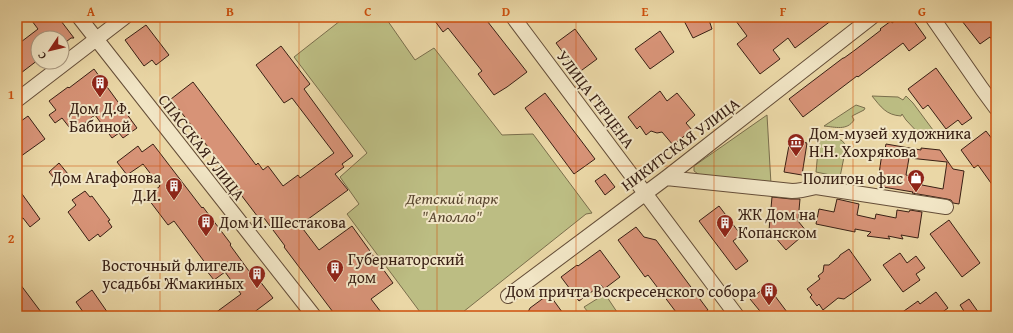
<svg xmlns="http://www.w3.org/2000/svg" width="1013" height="333" font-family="'Gentium Book Plus',serif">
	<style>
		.green { fill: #bcbd83; stroke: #7a6e4c }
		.building { fill: #d79377; stroke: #392014; fill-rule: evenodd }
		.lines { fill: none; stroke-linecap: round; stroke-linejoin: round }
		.minor-casing { stroke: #654e38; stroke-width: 16 }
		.minor { stroke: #f1e5c5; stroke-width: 14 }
		.grid { fill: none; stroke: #ce500d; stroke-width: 1; stroke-opacity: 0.55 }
		.labels { text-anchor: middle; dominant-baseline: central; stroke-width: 4; stroke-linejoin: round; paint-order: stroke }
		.street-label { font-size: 16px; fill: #392014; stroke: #f1e5c5 }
		.poi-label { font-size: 16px; fill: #392014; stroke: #f1e5c5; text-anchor: start }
		.park-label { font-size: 16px; font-style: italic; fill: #5a4730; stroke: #f1e5c5 }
		.neatline { fill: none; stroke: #ce500d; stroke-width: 1.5 }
		.grid-label { font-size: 13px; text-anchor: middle; font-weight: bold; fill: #ce500d }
	</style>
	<rect width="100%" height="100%" fill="#ead7a6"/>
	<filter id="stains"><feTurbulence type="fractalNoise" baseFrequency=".005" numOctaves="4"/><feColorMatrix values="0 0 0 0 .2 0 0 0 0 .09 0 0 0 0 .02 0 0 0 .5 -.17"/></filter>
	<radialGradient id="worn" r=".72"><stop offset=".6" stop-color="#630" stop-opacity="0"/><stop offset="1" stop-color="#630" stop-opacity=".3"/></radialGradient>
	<path class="green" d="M345 17H385L415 60 434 48 502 135 533 134 592 213 586 214 458 316H423L347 214 359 204 340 177 367 153 294 57Z
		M872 96 898 97 903 100 906 96 913 103 936 134 934 138 922 137 906 120 902 114 901 116C886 115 881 107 872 96Z
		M856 105 865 108 864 110 852 116 854 120C847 131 835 127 824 126Z
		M767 115 771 184 701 176 694 171V166Z
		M821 136C830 137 843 136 846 147L840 177 816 172 819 140Z
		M605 294 619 315 618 316H591L584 307Z"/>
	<path class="building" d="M29 17H58L74 38H71L62 45V38H38V60L17 76V45L38 29Z
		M432 17H484L527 72 507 87 494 95 478 74 482 71 448 28 443 32Z
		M682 17H708L712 29 693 38Z
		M733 17H836L795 48 788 38 773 50 780 59 760 74 737 44 747 36Z
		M900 17H911L926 38 909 51 903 43 858 77 857 76 803 117 789 99 843 58H844L855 50 881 30 880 29 891 21 892 23Z
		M967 17H996V45L990 37 980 44 962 21Z
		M146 25 169 55 156 65 152 60 144 66 125 40Z
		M575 29 597 59 578 73 556 43Z
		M660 31 674 52 650 69 635 49Z
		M281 46 310 84 304 89 353 156 342 164 344 167 335 174 348 190 300 225 319 250 352 226 393 283 371 299 384 316H336L284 247 285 246 264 218 261 221 232 183 234 181 171 99 193 82 256 165 258 163 263 170 268 166 283 186 298 175 300 178 334 153 292 98 284 103 256 65Z
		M936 68 972 118 962 125 958 120 946 129 928 105 923 109 908 89Z
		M94 69 137 128 123 138 119 133 112 138 95 115 73 132 62 118 55 123 49 115 56 110 49 101 68 87 69 88Z
		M660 91 667 101 677 93 695 115 686 123 692 130 673 145 662 132 657 133 651 131 646 135 640 126 637 129 628 117Z
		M545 93 595 159 574 174 525 108Z
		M28 116 45 139 17 159V124Z
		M986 131 996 144V190L978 165 974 168 961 150Z
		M790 140 807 143 802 175 784 172Z
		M153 144 202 208 203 207 231 244 230 245 257 282 259 280 273 298 249 316H211L241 294 225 272 214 280 206 270 209 268 174 221 168 225 149 200 155 195 153 192 160 186 143 164 127 175 117 162 138 146 142 152Z
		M886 144 921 150V148L940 150 953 169 964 171 959 204 953 203 951 200 947 199 912 193 913 192 883 187V186L879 185 881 175 879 174 881 160 883 149H885ZM909 158 947 162 943 189 922 185 923 179 906 175Z
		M59 163 68 174 58 183 49 172Z
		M605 174 615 187 605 195 595 181Z
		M17 187 40 219 30 227 23 218 17 219Z
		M85 191 90 197 92 196 110 220 108 221 112 227 100 237 98 234 89 241 68 212 76 205 72 200Z
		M772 197 791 199H800L798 221 807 232 786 250 769 230Z
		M837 199 859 204 857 215 875 219 876 214 896 218 897 210 909 212 910 210 922 212 918 238 901 235 903 239 888 236 890 239 867 236 871 232 855 229V232L816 224 819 209 834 212Z
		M719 206 741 235 733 241 748 261 736 270 699 221Z
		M949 220 980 263 962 277 930 234Z
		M636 227 644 237 656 240 708 310 700 316H679L648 275 645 277 618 240Z
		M849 249 871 280 844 299 838 298 823 310 819 304 817 306 810 297 812 295 807 289 820 279 818 276 823 272 824 265H829L839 257 840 255Z
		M600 250 620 277 604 289 601 285 579 301 561 277 577 265 578 266Z
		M900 253 907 263 916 256 925 268 916 274 920 280 903 292 883 265Z
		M17 280 44 316H17Z
		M763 289 768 295 772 292 790 316H764L750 299Z
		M92 290 110 316H86L76 302Z
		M936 292 948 308 937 316H897L918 301 920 304Z
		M549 294 565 316H526L530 308Z
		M969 299 981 316H967L960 305Z"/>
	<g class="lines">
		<defs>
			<path id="minor" d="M79 17 314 316
				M513 17 737 316
				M932 17 982 89 996 108
				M17 100 125 17
				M666 178 792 191C800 191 808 189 816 187L946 207
				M508 296 666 178 872 17"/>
		</defs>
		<use href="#minor" class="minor-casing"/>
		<use href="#minor" class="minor"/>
	</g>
	<path class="grid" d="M160 17V316M299 17V316M437 17V316M576 17V316M714 17V316M853 17V316M17 166H996"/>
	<defs>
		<symbol id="building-pin" viewBox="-11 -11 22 30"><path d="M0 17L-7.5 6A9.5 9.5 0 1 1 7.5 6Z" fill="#8f2418" stroke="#f1e5c5"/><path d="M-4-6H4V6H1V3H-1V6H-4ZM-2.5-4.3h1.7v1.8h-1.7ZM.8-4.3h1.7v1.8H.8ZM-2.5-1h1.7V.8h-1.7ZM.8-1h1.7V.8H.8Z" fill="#fff"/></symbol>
		<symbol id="museum-pin" viewBox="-11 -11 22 30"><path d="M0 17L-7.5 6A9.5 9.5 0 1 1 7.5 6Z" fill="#8f2418" stroke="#f1e5c5"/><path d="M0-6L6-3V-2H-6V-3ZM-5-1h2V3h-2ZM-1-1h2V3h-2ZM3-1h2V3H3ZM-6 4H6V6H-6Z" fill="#fff"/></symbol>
		<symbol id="shop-pin" viewBox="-11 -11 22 30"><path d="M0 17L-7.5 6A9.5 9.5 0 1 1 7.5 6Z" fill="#8f2418" stroke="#f1e5c5"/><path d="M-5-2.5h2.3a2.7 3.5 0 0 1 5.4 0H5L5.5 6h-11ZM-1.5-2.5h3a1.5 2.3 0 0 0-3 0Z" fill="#fff"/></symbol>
	</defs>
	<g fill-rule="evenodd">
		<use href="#building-pin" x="90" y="73" width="20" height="27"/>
		<use href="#museum-pin" x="786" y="132" width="20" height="27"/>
		<use href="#shop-pin" x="906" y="168" width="20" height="27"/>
		<use href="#building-pin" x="164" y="176" width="20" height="27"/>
		<use href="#building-pin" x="196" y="212" width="20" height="27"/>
		<use href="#building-pin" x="715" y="213" width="20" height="27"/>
		<use href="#building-pin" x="325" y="258" width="20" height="27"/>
		<use href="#building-pin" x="247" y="264" width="20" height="27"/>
		<use href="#building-pin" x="759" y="281" width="20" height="27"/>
	</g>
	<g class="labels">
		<g class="street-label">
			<text transform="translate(596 99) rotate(53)">УЛИЦА ГЕРЦЕНА</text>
			<text transform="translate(680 144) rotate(-37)">НИКИТСКАЯ УЛИЦА</text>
			<text transform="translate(202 147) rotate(52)">СПАССКАЯ УЛИЦА</text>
		</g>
		<g class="poi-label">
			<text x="100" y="108" text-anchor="middle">Дом Д.Ф.<tspan x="100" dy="18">Бабиной</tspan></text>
			<text x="809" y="133">Дом-музей художника<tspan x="809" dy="18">Н.Н. Хохрякова</tspan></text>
			<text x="161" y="177" text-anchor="end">Дом Агафонова<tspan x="161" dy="18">Д.И.</tspan></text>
			<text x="903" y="178" text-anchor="end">Полигон офис</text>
			<text x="738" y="214">ЖК Дом на<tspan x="738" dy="18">Копанском</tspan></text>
			<text x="219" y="222">Дом И. Шестакова</text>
			<text x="348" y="259">Губернаторский<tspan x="348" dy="18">дом</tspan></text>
			<text x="244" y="265" text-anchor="end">Восточный флигель<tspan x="244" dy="18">усадьбы Жмакиных</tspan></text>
			<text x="756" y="291" text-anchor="end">Дом причта Воскресенского собора</text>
		</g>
		<g class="park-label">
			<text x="452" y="198">Детский парк<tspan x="452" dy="18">"Аполло"</tspan></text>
		</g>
	</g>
	<rect width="1013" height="333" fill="none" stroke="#ead7a6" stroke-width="44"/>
	<g transform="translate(50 50) rotate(235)"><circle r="19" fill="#f1e5c5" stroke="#a7967e"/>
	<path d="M0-3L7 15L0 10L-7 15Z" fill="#8f2418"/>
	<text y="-6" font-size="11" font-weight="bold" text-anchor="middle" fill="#392014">С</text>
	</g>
	<rect x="22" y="22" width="969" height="289" class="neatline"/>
	<g class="grid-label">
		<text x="91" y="16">A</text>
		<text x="230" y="16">B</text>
		<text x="368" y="16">C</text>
		<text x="506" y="16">D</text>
		<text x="645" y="16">E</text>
		<text x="783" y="16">F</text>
		<text x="922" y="16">G</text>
		<text x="11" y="99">1</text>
		<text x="11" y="243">2</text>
	</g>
	<rect width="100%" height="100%" filter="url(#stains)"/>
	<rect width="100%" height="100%" fill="url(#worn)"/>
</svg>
